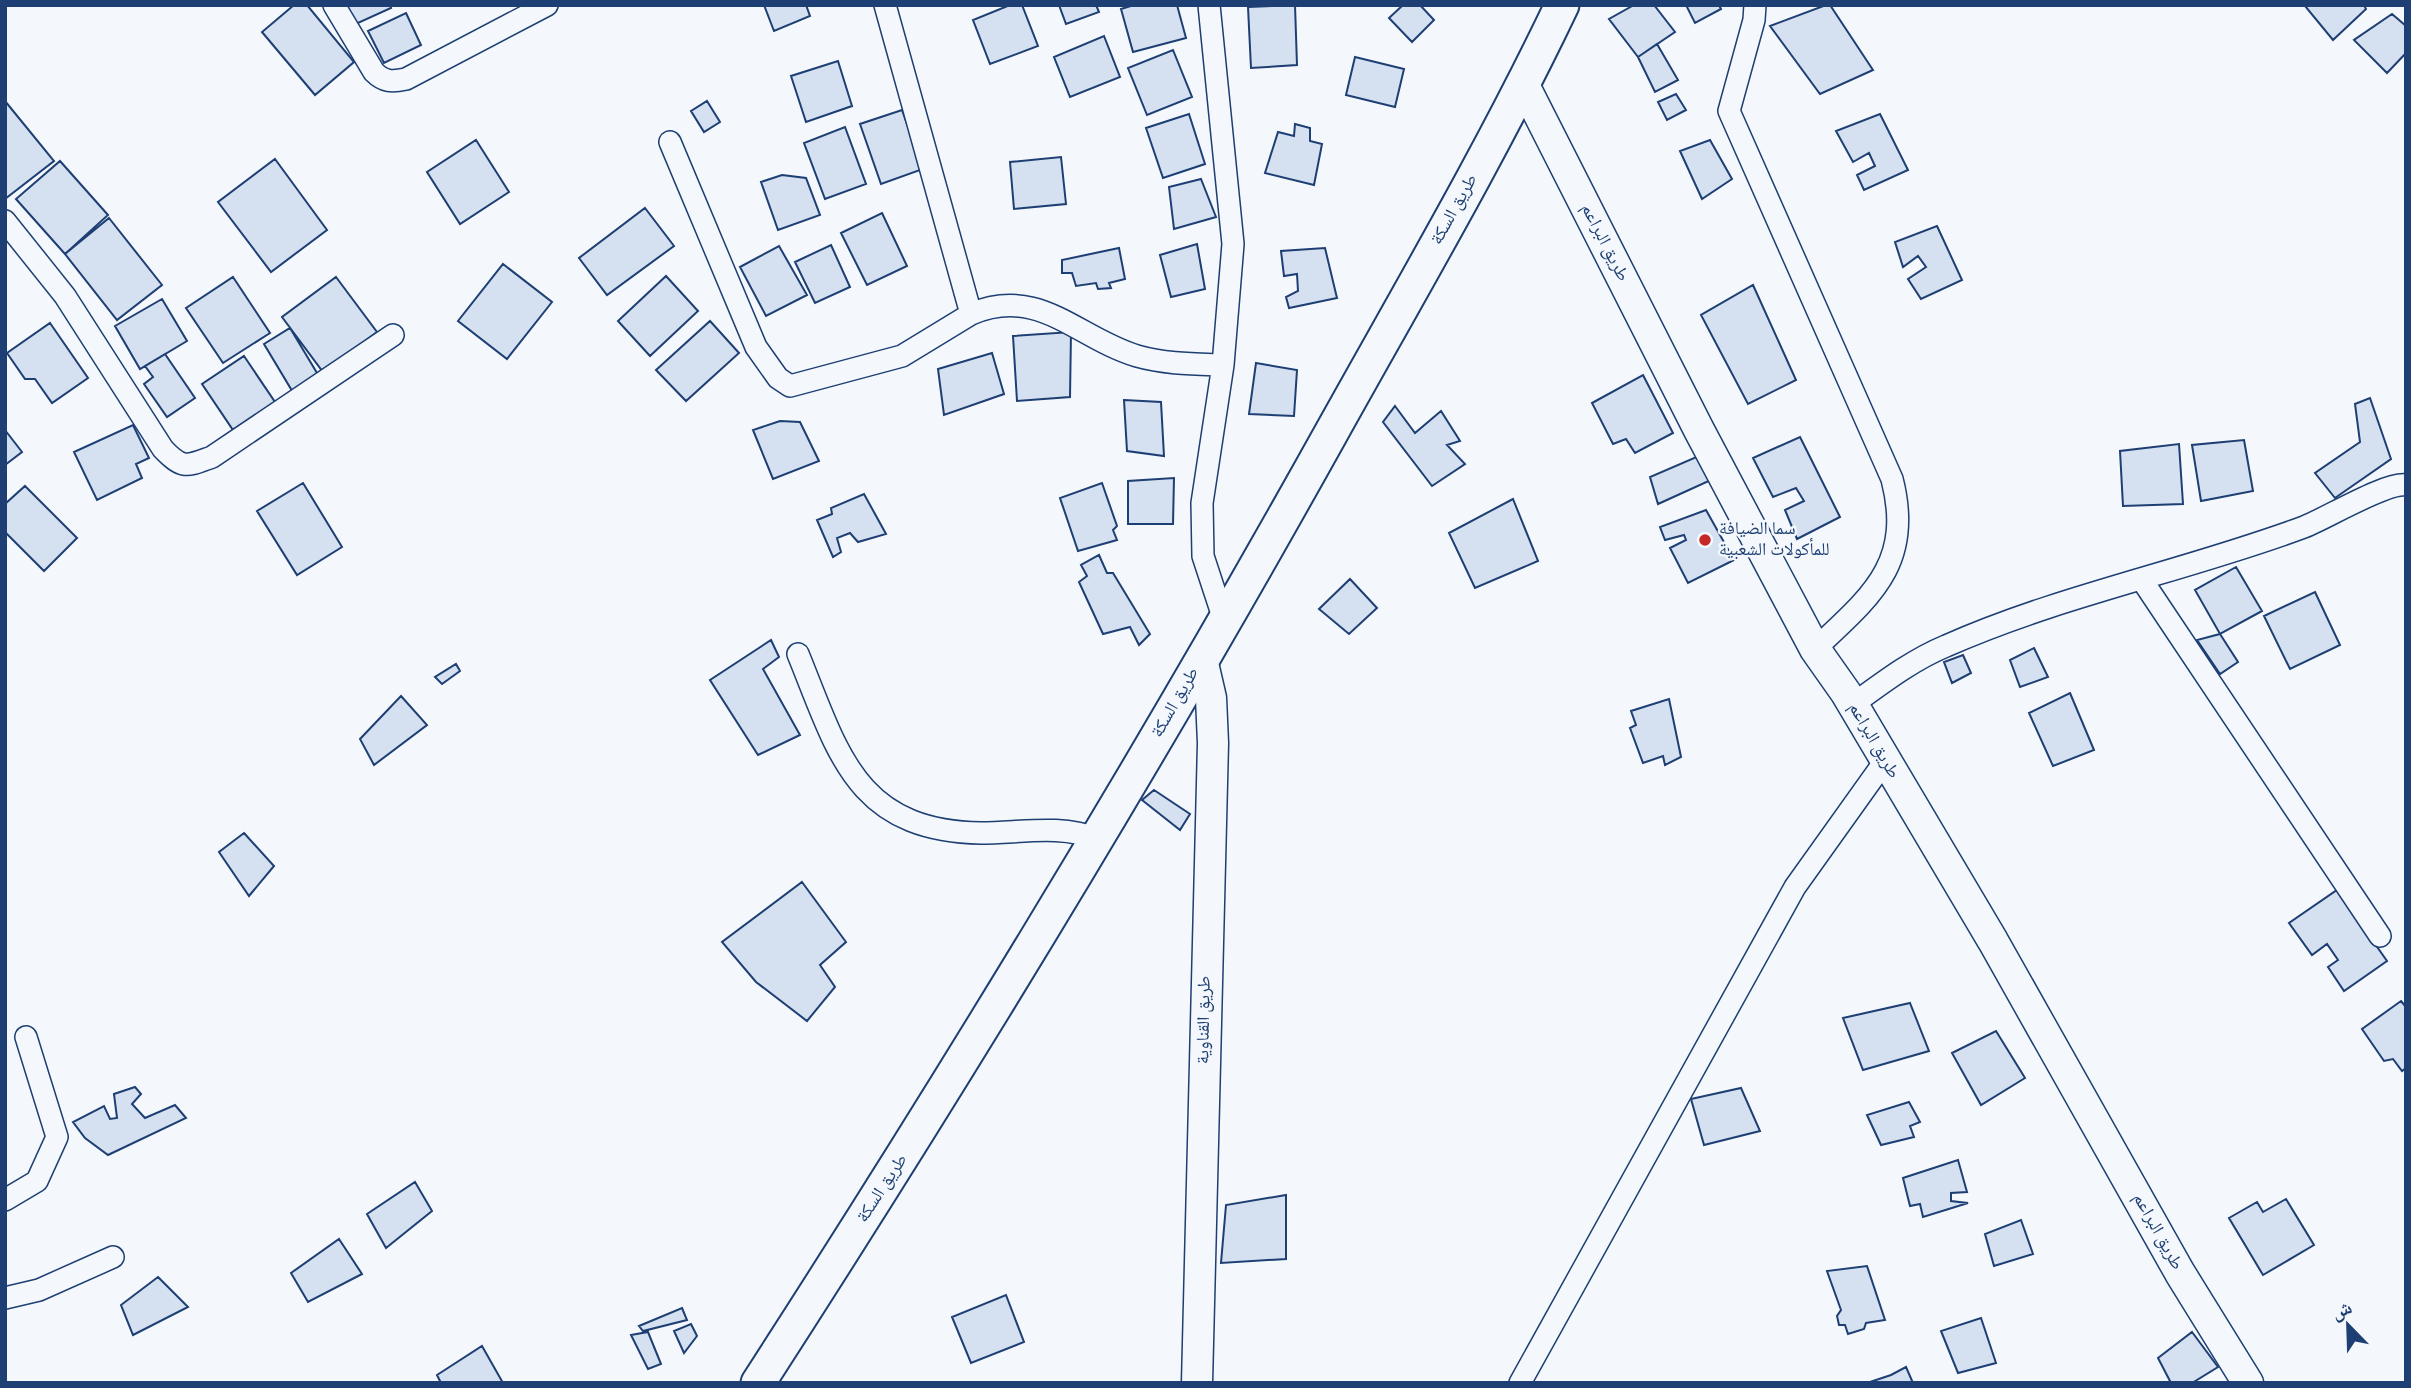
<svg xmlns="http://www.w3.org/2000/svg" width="2411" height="1388" font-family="Georgia,'Noto Naskh Arabic',serif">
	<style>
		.building { fill: #d5e0f0; stroke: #1d3f73; stroke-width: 2 }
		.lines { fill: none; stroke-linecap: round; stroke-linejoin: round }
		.street-casing { stroke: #1d3f73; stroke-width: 24 }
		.secondary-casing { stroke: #1d3f73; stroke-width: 33 }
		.primary-casing { stroke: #1d3f73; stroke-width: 37 }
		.street { stroke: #f4f7fb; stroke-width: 21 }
		.secondary { stroke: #f4f7fb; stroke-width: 30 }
		.primary { stroke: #f4f7fb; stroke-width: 33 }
		.poi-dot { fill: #c62828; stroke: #f4f7fb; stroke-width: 2.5 }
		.labels { text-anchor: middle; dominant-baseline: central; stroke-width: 5; stroke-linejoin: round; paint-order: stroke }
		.street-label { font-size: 18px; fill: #1d3f73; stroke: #f4f7fb }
		.poi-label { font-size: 18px; fill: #1d3f73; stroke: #f4f7fb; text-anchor: start }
	</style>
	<rect width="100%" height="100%" fill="#f4f7fb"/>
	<path class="building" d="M294 5H307L354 62 315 95 262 32Z
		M337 5H390L391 8 347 28Z
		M764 5H806L810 16 774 31Z
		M1010 5H1022L1038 46 990 64 973 20Z
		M1059 5H1096L1099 12 1066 24Z
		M1134 5H1177L1186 38 1133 52 1121 9Z
		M1295 5 1297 65 1251 68 1248 7Z
		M1403 5H1420L1434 20 1412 42 1389 18Z
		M1634 5H1654L1675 32 1638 57 1609 19Z
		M1686 5H1719L1721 9 1695 23Z
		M1826 5H1830L1873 70 1820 94 1770 26Z
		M2364 5 2366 9 2333 40 2305 6Z
		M406 13 421 45 384 63 368 31Z
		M2392 14 2406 26V53L2387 73 2354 40Z
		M1104 36 1120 77 1070 97 1054 57Z
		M1657 44 1678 80 1655 92 1638 57Z
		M1173 50 1192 97 1147 115 1128 68Z
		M1355 57 1404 69 1395 107 1346 95Z
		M838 61 852 106 806 122 791 76Z
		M1676 94 1686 110 1667 120 1658 102Z
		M5 101 54 161 5 199Z
		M707 101 720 122 704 132 691 111Z
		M902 110 923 169 881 184 860 124Z
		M1189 114 1205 164 1163 178 1146 128Z
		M1880 114 1908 170 1864 190 1857 175 1875 166 1869 153 1853 162 1836 131Z
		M1295 124 1310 128V141L1322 144 1314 185 1265 173 1278 132 1294 136Z
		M845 127 866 184 825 199 804 143Z
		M476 140 509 192 460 224 427 172Z
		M1710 140 1732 179 1702 199 1680 151Z
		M1061 157 1066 204 1014 209 1010 162Z
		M275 159 327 230 271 272 218 202Z
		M60 161 108 215 65 254 16 199Z
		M782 175 806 178 820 215 778 230 761 182Z
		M1201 179 1216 217 1174 229 1169 187Z
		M645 208 674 246 607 295 579 258Z
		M882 213 907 266 867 285 841 233Z
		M109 218 162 285 117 320 65 254Z
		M1937 226 1962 280 1921 299 1908 279 1926 267 1918 256 1903 267 1895 242Z
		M1197 244 1205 289 1171 297 1160 255Z
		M831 245 850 287 815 303 795 262Z
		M779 246 807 295 766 316 740 267Z
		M1119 248 1125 279 1109 283 1111 288 1098 289 1096 283 1076 286 1072 273H1062V260Z
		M1325 248 1337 298 1289 308 1286 297 1298 291 1297 274 1284 276 1281 251Z
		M503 264 552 302 507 359 458 321Z
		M666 276 698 311 650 356 618 321Z
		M233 277 270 333 223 363 186 308Z
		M336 277 377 332 323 372 282 317Z
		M1753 285 1796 380 1748 404 1701 315Z
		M162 299 187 341 140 369 115 326Z
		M710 321 739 353 686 401 656 370Z
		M50 323 88 378 52 403 35 379H25L7 353Z
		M290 328 320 378 294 394 264 344Z
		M1071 332 1070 397 1017 401 1013 336Z
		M992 353 1004 394 944 415 938 369Z
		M165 354 195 398 167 417 144 384 153 377 145 366Z
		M244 356 275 402 233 430 202 384Z
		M1256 363 1297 370 1294 416 1249 414Z
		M1643 375 1673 433 1635 453 1626 439 1613 444 1592 403Z
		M2370 398 2391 459 2335 498 2315 473 2360 442 2355 404Z
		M1124 400 1161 402 1164 456 1127 451Z
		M1395 406 1415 433 1441 411 1460 441 1447 445 1465 464 1432 486 1383 422Z
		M780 421 800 422 819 461 773 479 753 430Z
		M133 425 149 458 136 464 142 478 97 500 74 452Z
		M5 430 22 452 5 465Z
		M1800 437 1840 517 1797 539 1785 510 1804 501 1796 488 1773 497 1753 458Z
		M2244 440 2253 491 2201 501 2192 445Z
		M2179 444 2183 504 2123 506 2120 451Z
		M1701 455 1711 480 1658 504 1650 477Z
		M1174 478 1173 524H1128V481Z
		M303 483 342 547 297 575 257 511Z
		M1102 483 1117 526 1113 530 1117 540 1078 551 1060 498Z
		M25 486 77 538 44 571 5 532V504Z
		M864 494 886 534 858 542 850 533 837 538 841 552 833 557 817 520 832 514 831 508Z
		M1513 499 1538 561 1475 588 1449 533Z
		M1706 510 1734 560 1688 583 1670 548 1686 540 1684 535 1665 540 1660 527Z
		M1099 555 1107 573H1113L1150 634 1139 645 1130 627 1103 634 1079 582 1087 576 1081 565Z
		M2236 567 2262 611 2220 634 2195 590Z
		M1350 579 1377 608 1349 634 1319 609Z
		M2315 592 2340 645 2290 669 2264 616Z
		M2220 634 2238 662 2220 674 2197 640Z
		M771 640 779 657 763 669 800 735 758 755 710 680Z
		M2034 648 2048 677 2020 687 2010 660Z
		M1963 655 1971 673 1952 683 1944 662Z
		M456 664 460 671 442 684 435 677Z
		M2070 693 2094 750 2053 766 2029 713Z
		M401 696 427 725 374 765 360 739Z
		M1669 699 1681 757 1665 765 1663 756 1643 763 1630 728 1636 725 1631 711Z
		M1154 790 1190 814 1180 830 1142 800Z
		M244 833 274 866 249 896 219 852Z
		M802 882 846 942 820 965 835 987 807 1021 756 982 722 942Z
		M2337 890 2387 961 2344 991 2328 967 2338 960 2327 944 2312 955 2289 923Z
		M2401 1001 2406 1007V1068L2402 1071 2393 1059 2384 1061 2362 1029Z
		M1910 1003 1929 1051 1863 1070 1843 1018Z
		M1996 1031 2025 1078 1981 1105 1952 1053Z
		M135 1087 141 1094 132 1104 145 1118 175 1105 186 1118 108 1155 85 1138 73 1122 104 1106 110 1119 117 1118 114 1094Z
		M1741 1088 1760 1131 1704 1145 1691 1099Z
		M1909 1102 1920 1122 1910 1126 1914 1137 1881 1145 1867 1115Z
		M1958 1160 1967 1192 1951 1193V1201L1968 1203 1923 1217 1920 1204 1910 1206 1903 1178Z
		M415 1182 432 1211 386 1248 367 1214Z
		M1286 1195V1259L1221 1263 1226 1205Z
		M2286 1199 2314 1245 2263 1275 2229 1218 2257 1202 2263 1212Z
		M2021 1220 2033 1254 1994 1266 1985 1234Z
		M339 1239 362 1274 308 1302 291 1273Z
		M1867 1266 1885 1320 1866 1323 1864 1329 1848 1334 1845 1325H1839L1837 1316 1841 1310 1827 1271Z
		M158 1277 188 1307 133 1335 121 1305Z
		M1006 1295 1024 1342 971 1363 952 1317Z
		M682 1308 687 1320 643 1331 639 1326Z
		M1981 1318 1996 1363 1958 1373 1941 1331Z
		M691 1324 697 1336 684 1353 674 1331Z
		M648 1332 661 1364 648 1369 631 1335Z
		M2192 1332 2218 1367 2192 1383H2171L2158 1358Z
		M482 1346 503 1383H441L437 1375Z
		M1906 1367 1913 1383H1867L1891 1375Z"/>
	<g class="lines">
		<defs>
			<path id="street" d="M334 5 374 72C384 82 392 82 406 79L547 5
				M885 5 971 314C1039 285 1077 338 1137 356 1165 364 1195 364 1223 365
				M1209 5 1233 244 1223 365 1202 503 1203 556 1225 623
				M1755 5 1754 20 1729 111 1892 479C1914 564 1870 597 1815 649
				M670 142 756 347 778 378 790 386 902 356 971 314
				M5 221 65 296 163 449C183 470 187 466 212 457L393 335
				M2142 580 2380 936
				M798 654C838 752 855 831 981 833 1020 833 1060 824 1098 839
				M1852 705C1881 684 1912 660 1946 646 2061 595 2186 571 2304 527 2327 518 2386 482 2406 485
				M5 1200 37 1181 57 1137 26 1037
				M5 1298 39 1290 113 1257
				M1520 1383 1795 887 1885 761"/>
			<path id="secondary" d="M1524 85 1699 430 1815 649 1846 693 1993 941 2180 1273 2248 1383
				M1197 1383 1213 743 1211 698 1202 659"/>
			<path id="primary" d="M758 1383C958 1073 1150 758 1330 435 1409 293 1492 152 1562 5"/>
		</defs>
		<use href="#street" class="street-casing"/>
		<use href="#secondary" class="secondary-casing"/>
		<use href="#primary" class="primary-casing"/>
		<use href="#street" class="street"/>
		<use href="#secondary" class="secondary"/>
		<use href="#primary" class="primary"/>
	</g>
	<circle class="poi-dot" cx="1705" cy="540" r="7"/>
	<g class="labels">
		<g class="street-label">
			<text transform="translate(1455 210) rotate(-61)">طريق السكة</text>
			<text transform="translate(1604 243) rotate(63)">طريق البراعم</text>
			<text transform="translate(1176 703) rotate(-60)">طريق السكة</text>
			<text transform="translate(1873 741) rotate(60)">طريق البراعم</text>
			<text transform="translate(1205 1020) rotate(-89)">طريق القناوية</text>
			<text transform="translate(883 1189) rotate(-57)">طريق السكة</text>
			<text transform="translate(2157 1232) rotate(61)">طريق البراعم</text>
		</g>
		<g class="poi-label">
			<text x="1719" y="530">سما الضيافة<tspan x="1719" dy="21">للمأكولات الشعبية</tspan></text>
		</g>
	</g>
	<rect width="2411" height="1388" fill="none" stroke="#1d3f73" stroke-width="14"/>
	<g transform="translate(2348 1325) rotate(337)" stroke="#f4f7fb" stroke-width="5" paint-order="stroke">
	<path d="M0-5L12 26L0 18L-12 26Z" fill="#1d3f73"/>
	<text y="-10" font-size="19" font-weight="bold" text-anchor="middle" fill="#1d3f73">ش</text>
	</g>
</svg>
